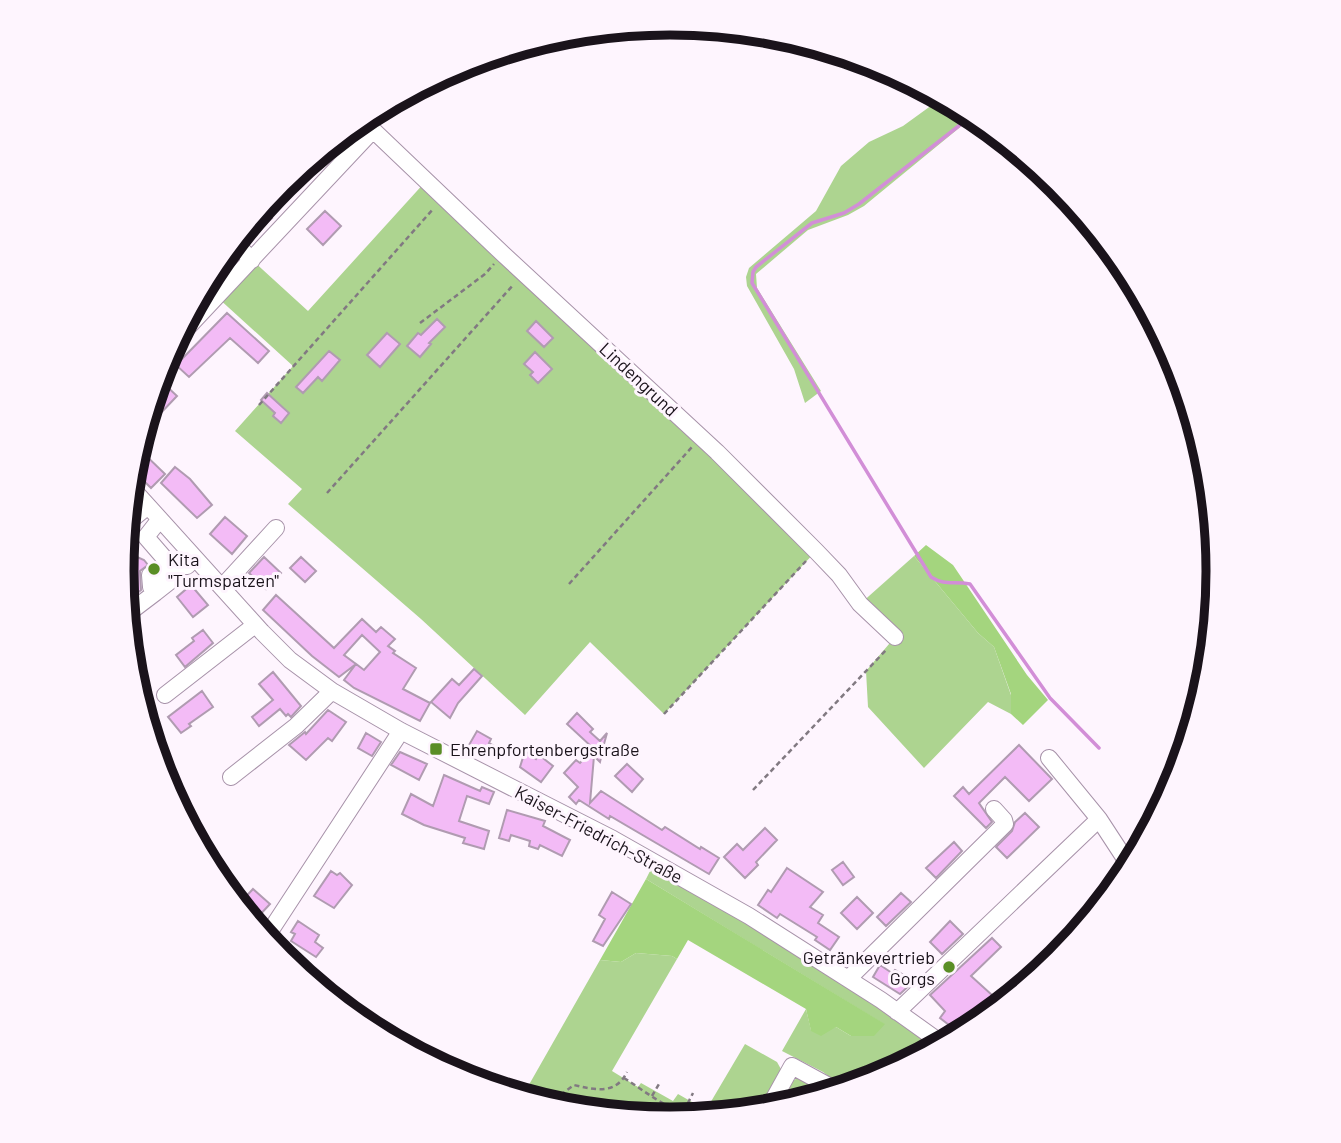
<svg xmlns="http://www.w3.org/2000/svg" width="1341" height="1143" font-family="Barlow,sans-serif">
	<style>
		.green { fill: #add490 }
		.forest { fill: #a4d57e }
		.lines { fill: none; stroke-linecap: round; stroke-linejoin: round }
		.stream { stroke: #d28ed7; stroke-width: 3.5 }
		.building { fill: #f3bbf6; stroke: #b09bb1; stroke-width: 2 }
		.minor-casing { stroke: #a792a9; stroke-width: 18 }
		.path { stroke: #817981; stroke-width: 2.5; stroke-dasharray: 5 3.5; stroke-linecap: butt }
		.minor { stroke: #fff; stroke-width: 16 }
		.poi-dot { fill: #5a8e26; stroke: #fef5fe; stroke-width: 2.5 }
		.labels { text-anchor: middle; dominant-baseline: central; stroke-width: 6; stroke-linejoin: round; paint-order: stroke }
		.street-label { font-size: 18px; fill: #1a131b; stroke: #fef5fe }
		.poi-label { font-size: 18px; fill: #1a131b; stroke: #fef5fe; text-anchor: start }
		.rim { fill: none; stroke: #1a131b; stroke-width: 9 }
	</style>
	<rect width="100%" height="100%" fill="#fef5fe"/>
	<path class="green" d="M938 95 975 115 864 206 848 215 808 230 756 274 757 288 821 391 805 403 794 369 747 286 746 277 749 268 816 211 841 166 869 142 903 126 932 105Z
		M1031 161C1077 198 1117 248 1144 300Z
		M426 181 816 551 664 714 590 642 525 715 421 619 288 504 302 489 235 431 293 366 217 297 252 260 308 311Z
		M914 556 978 633 994 647 1011 695V714L988 702 924 768 868 707 866 671 895 637 860 604Z
		M652 867 769 936 939 1047 880 1079 845 1089 823 1072 782 1051 806 1009 811 1030 836 1027 851 1036 884 1024 646 879Z
		M636 953 672 956 677 959 612 1071 638 1087 641 1083 673 1101 678 1094 706 1110 745 1044 777 1062 782 1071 760 1111 670 1120 563 1110 522 1097 600 960 621 962Z
		M799 1077 829 1094 774 1110 788 1084Z"/>
	<path class="forest" d="M926 545 953 565 1027 675 1048 700 1023 725 1011 714V694L994 647 978 633 914 556Z
		M646 879 885 1024 874 1036H851L836 1027 821 1036 811 1031 806 1009 688 940 677 959 672 956 636 953 621 962 600 960Z"/>
	<g class="lines">
		<path class="stream" d="M974 114 859 204 844 213 812 223 756 267 753 272 752 283 931 577C945 586 953 581 970 584L1050 698 1099 748"/>
	</g>
	<path class="building" d="M262 209 272 218 255 235 246 227Z
		M325 211 341 226 323 245 307 229Z
		M227 313 269 351 258 363 230 338 189 377 176 365Z
		M437 319 445 327 429 343 431 344 420 357 407 346 418 333 421 335Z
		M536 321 553 338 544 347 527 331Z
		M387 333 400 344 380 367 367 355Z
		M329 351 340 360 322 381 318 377 303 393 296 387Z
		M535 352 552 369 538 383 530 375 533 372 524 364Z
		M161 381 177 396 157 417 149 410 156 386Z
		M267 393 289 413 281 423 273 416 275 413 261 400Z
		M137 447 165 474 151 488 132 469Z
		M175 467 190 479 212 505 197 518 161 483Z
		M225 517 247 536 232 554 210 534Z
		M137 557 144 560 148 565 140 571 141 590 125 603 122 564Z
		M264 557 281 573 266 589 249 573Z
		M301 557 316 571 305 582 290 568Z
		M191 585 208 605 193 617 177 597Z
		M276 595 334 648 362 619 376 632 381 627 395 639 388 646 395 651 393 653 416 668 403 689 430 703 420 721 354 688 344 680 356 664 364 670 380 652 362 635 344 655 356 664 339 677 312 656 263 610Z
		M203 630 213 643 185 667 176 655 194 641 192 638Z
		M474 669 482 676 458 703 450 718 431 702 452 679 459 685Z
		M273 672 301 706 291 717 288 714 286 716 280 709 259 726 252 717 273 700 259 684Z
		M202 691 213 707 189 724 191 726 181 733 168 717Z
		M328 710 346 722 332 741 328 738 306 760 289 745 305 732 306 734Z
		M577 713 593 729 590 732 600 741 607 733 604 744 617 754 602 753 600 762 594 756 590 803 601 791 662 830 665 827 700 849 701 847 719 858 709 874 610 816 609 819 579 800 576 804 569 797 578 787 564 773 576 760 580 763 593 748 567 724Z
		M477 731 491 739 489 743 496 747 491 756 469 745Z
		M366 733 381 742 372 756 358 748Z
		M1019 745 1052 779 1029 801 1005 777 979 803 992 822 986 828 954 796 963 787 969 794Z
		M525 751 536 759 539 755 553 766 541 782 520 767Z
		M400 752 427 764 419 780 391 765Z
		M627 764 643 779 632 792 615 776Z
		M444 775 480 791 482 787 494 792 489 804 467 796 459 821 489 831 484 849 463 843 465 838 424 825 402 814 411 794 433 806Z
		M507 810 545 821 543 826 570 840 562 856 540 845 538 849 529 846 530 841 511 835 509 841 499 838Z
		M1025 813 1039 827 1007 858 996 847 1012 831 1015 822Z
		M193 827 215 854 206 861 189 829Z
		M765 828 777 840 756 862 758 865 745 878 724 857 737 844 743 850Z
		M954 842 962 851 936 878 926 868Z
		M843 862 854 877 843 885 832 870Z
		M787 868 823 892 810 907 823 915 818 923 839 937 830 950 815 940 817 937 780 914 777 918 758 905 768 890 771 892Z
		M331 871 337 875 340 873 352 885 334 908 314 896Z
		M253 889 270 904 255 920 238 905Z
		M612 892 631 904 603 946 593 941 605 919 599 915Z
		M901 893 911 902 886 926 877 917Z
		M857 897 873 913 857 929 841 913Z
		M298 921 319 935 315 942 323 948 316 957 291 941 295 934 291 932Z
		M950 921 963 934 942 954 930 942Z
		M992 938 1001 947 971 976 1003 1005 984 1021 980 1017 971 1030 962 1035 940 1018 945 1011 930 995Z
		M880 965 892 973 895 970 914 981 900 994 873 977Z"/>
	<g class="lines">
		<defs>
			<path id="minor" d="M234 242 252 260
				M173 343 373 130 503 254 717 452 816 551 839 575 860 604 895 637
				M130 486 262 632 290 660 332 691 401 731 613 839 749 916 881 1000 944 1045
				M160 519 146 537 172 567 187 566 195 558
				M126 524 148 506
				M170 576 169 582 155 593 151 587 150 575 170 576 172 567
				M222 587 276 528
				M126 615 155 593
				M165 695 255 625
				M1049 758 1099 819 1131 868
				M231 777 296 726 332 691
				M265 939 401 731
				M848 979 1005 824 1004 820 994 809
				M335 1002 433 1064
				M897 1012 1099 819
				M767 1111 792 1066 838 1091"/>
		</defs>
		<use href="#minor" class="minor-casing"/>
		<path class="path" d="M420 323 485 274 494 264
			M259 405 434 208
			M327 493 514 284
			M125 565 131 537
			M569 584 692 447
			M664 714 806 561
			M753 790 887 649
			M624 1078C645 1091 669 1112 695 1114 712 1115 728 1110 745 1113
			M652 1096 659 1084
			M547 1105 574 1085C595 1090 616 1095 627 1072
			M684 1111 693 1093"/>
		<use href="#minor" class="minor"/>
	</g>
	<g class="poi-dot">
		<circle cx="154" cy="569" r="7"/>
		<rect x="429" y="742" width="14" height="14" rx="3.5"/>
		<circle cx="949" cy="967" r="7"/>
	</g>
	<g class="labels">
		<g class="street-label">
			<text transform="translate(639 379) rotate(43)">Lindengrund</text>
			<text transform="translate(599 834) rotate(28)">Kaiser-Friedrich-Straße</text>
		</g>
		<g class="poi-label">
			<text x="168" y="559">Kita<tspan x="168" dy="21">"Turmspatzen"</tspan></text>
			<text x="450" y="749">Ehrenpfortenbergstraße</text>
			<text x="935" y="957" text-anchor="end">Getränkevertrieb<tspan x="935" dy="21">Gorgs</tspan></text>
		</g>
	</g>
	<path d="M0 0H1341V1143H0ZM134 571a536 536 0 1 1 1072 0a536 536 0 1 1-1072 0Z" fill="#fef5fe" fill-rule="evenodd"/>
	<path class="rim" d="M134 571a536 536 0 1 1 1072 0a536 536 0 1 1-1072 0Z"/>
</svg>
